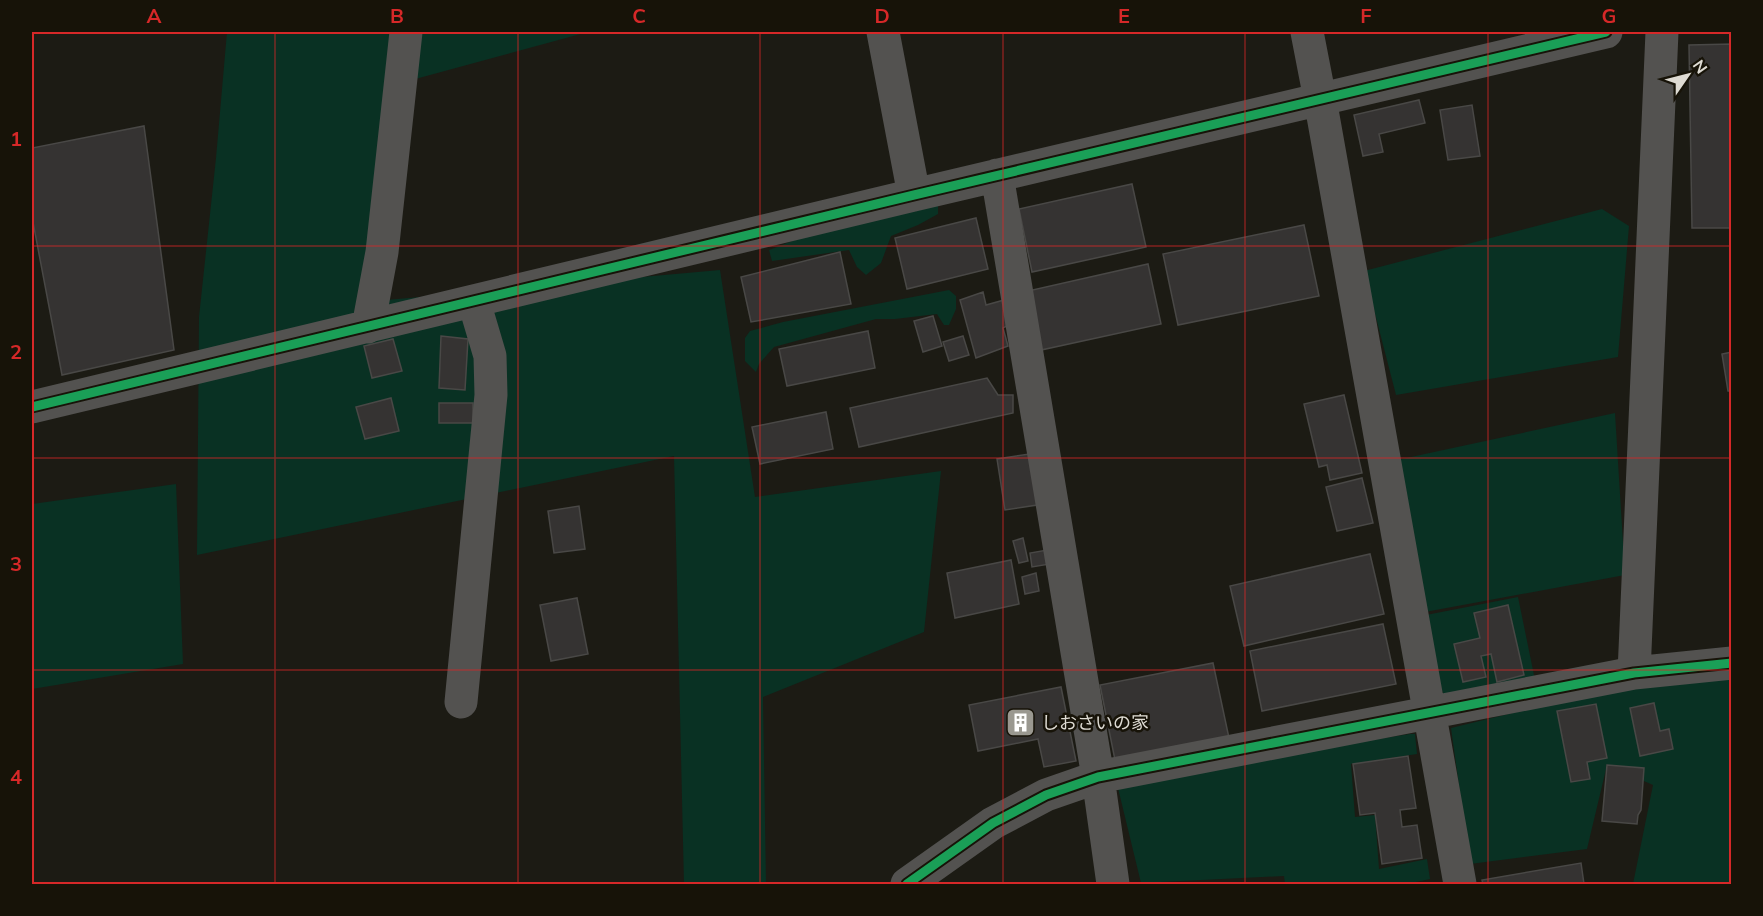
<svg xmlns="http://www.w3.org/2000/svg" width="1763" height="916" font-family="Mulish,'Noto Sans JP',sans-serif">
	<style>
		.green { fill: #093123 }
		.building { fill: #353332; stroke: #494846; stroke-width: 1.5 }
		.lines { fill: none; stroke-linecap: round; stroke-linejoin: round }
		.minor { stroke: #535250; stroke-width: 33 }
		.cycleway-casing { stroke: #171308; stroke-width: 13 }
		.cycleway { stroke: #1a9f57; stroke-width: 9 }
		.grid { fill: none; stroke: #d62828; stroke-width: 1.5; stroke-opacity: 0.55 }
		.labels { text-anchor: middle; dominant-baseline: central; stroke-width: 5; stroke-linejoin: round; paint-order: stroke }
		.poi-label { font-size: 18px; fill: #dedbd3; stroke: #171308; text-anchor: start }
		.neatline { fill: none; stroke: #d62828; stroke-width: 2 }
		.grid-label { font-size: 20px; text-anchor: middle; font-weight: bold; fill: #d62828 }
	</style>
	<rect width="100%" height="100%" fill="#1c1b14"/>
	<path class="green" d="M227 32H588L408 81 364 302 720 270 755 497 941 471 924 632 763 697 766 884H684L674 456 197 555 199 317 216 158Z
		M938 205V214L918 225 891 236 881 263 866 275 857 267 849 250 772 261 769 250 800 238Z
		M1602 209 1629 226 1618 357 1396 395 1364 271Z
		M949 290 956 296V309L949 325H944L937 314 895 319H876L774 347 759 364 756 372 745 361V338L750 331 783 322Z
		M1615 413 1625 575 1425 612 1397 460Z
		M176 484 183 664 32 689V504Z
		M1518 597 1535 680 1443 694 1421 616Z
		M1731 670V811L1729 773 1731 884H1633L1653 785 1607 765 1587 849 1470 864 1451 728 1624 686Z
		M1410 734H1415L1417 754 1351 764 1355 817 1375 815 1379 869 1427 859 1430 879 1407 884H1285L1284 876 1141 883 1117 784 1331 746Z"/>
	<path class="building" d="M1732 44V228H1692L1689 45Z
		M1419 100 1425 123 1379 134 1383 152 1363 156 1354 115Z
		M1472 105 1480 156 1448 160 1440 110Z
		M144 126 174 350 62 375 32 217V148Z
		M1132 184 1146 247 1032 272 1019 209Z
		M976 218 988 269 907 289 895 238Z
		M1304 225 1319 296 1178 325 1163 254Z
		M840 252 851 304 751 322 741 277Z
		M1148 264 1161 324 1041 350 1028 291Z
		M983 292 986 305 1004 300 1010 324 1003 328 1008 346 976 358 960 300Z
		M933 316 942 346 923 352 914 321Z
		M868 331 875 368 787 386 779 349Z
		M441 336 468 339 465 390 439 388Z
		M963 336 969 355 949 361 943 342Z
		M393 339 402 371 372 378 364 346Z
		M1732 352V391H1728L1722 354Z
		M987 378 998 395H1013V413L859 447 850 408Z
		M1344 395 1362 473 1330 480 1327 465 1319 467 1304 404Z
		M391 398 399 431 365 439 356 407Z
		M439 403H473V423H439Z
		M826 412 833 449 760 464 752 427Z
		M1029 454 1037 505 1005 510 997 459Z
		M1362 478 1373 523 1337 531 1326 487Z
		M579 506 585 549 554 553 548 511Z
		M1023 538 1028 561 1019 563 1013 541Z
		M1047 550 1050 564 1032 567 1030 553Z
		M1370 554 1384 614 1244 646 1230 586Z
		M1011 560 1019 604 955 618 947 573Z
		M1036 573 1039 591 1025 594 1022 577Z
		M577 598 588 654 551 661 540 605Z
		M1508 605 1524 675 1497 682 1491 654 1481 656 1486 677 1463 682 1454 644 1480 638 1474 613Z
		M1383 624 1396 684 1262 711 1250 651Z
		M1213 663 1229 738 1115 760 1100 685Z
		M1061 687 1076 761 1044 767 1038 739 978 751 969 705Z
		M1654 703 1660 731 1669 729 1673 749 1640 756 1630 708Z
		M1596 704 1607 758 1587 762 1590 779 1571 782 1557 711Z
		M1408 756 1416 808 1400 810 1402 827 1417 825 1422 858 1382 864 1375 813 1360 815 1353 764Z
		M1607 765 1644 768 1641 810 1638 815 1637 824 1602 821Z
		M1581 863 1584 884H1483L1482 880Z"/>
	<g class="lines">
		<path class="minor" d="M883 32 914 195
			M1307 32 1320 99 1460 884
			M997 175 1098 777 1113 884
			M368 327 382 252 406 32
			M32 407 914 195 1606 32
			M1634 673 1662 32
			M461 702 491 395 490 356 474 302
			M907 884 993 823 1046 795 1098 777 1634 673 1732 663"/>
		<defs>
			<path id="cycleway" d="M32 407 914 195 1606 32
				M907 884 993 823 1046 795 1098 777 1634 673 1732 663"/>
		</defs>
		<use href="#cycleway" class="cycleway-casing"/>
		<use href="#cycleway" class="cycleway"/>
	</g>
	<path class="grid" d="M275 32V884M518 32V884M760 32V884M1003 32V884M1245 32V884M1488 32V884M32 246H1732M32 458H1732M32 670H1732"/>
	<defs>
		<symbol id="building-square" viewBox="-11 -11 22 22"><rect x="-9" y="-9" width="18" height="18" rx="4" fill="#9a9890" stroke="#171308"/><path d="M-4-6H4V6H1V3H-1V6H-4ZM-2.5-4.3h1.7v1.8h-1.7ZM.8-4.3h1.7v1.8H.8ZM-2.5-1h1.7V.8h-1.7ZM.8-1h1.7V.8H.8Z" fill="#fff"/></symbol>
	</defs>
	<g fill-rule="evenodd">
		<use href="#building-square" x="1004" y="706" width="33" height="33"/>
	</g>
	<g class="labels">
		<g class="poi-label">
			<text x="1041" y="722">しおさいの家</text>
		</g>
	</g>
	<rect width="1763" height="916" fill="none" stroke="#171308" stroke-width="66"/>
	<g transform="translate(1688 75) rotate(55)" stroke="#171308" stroke-width="4.5" paint-order="stroke">
	<path d="M0-4.5L10 22L0 15L-10 22Z" fill="#dedbd3"/>
	<text y="-9" font-size="16" font-weight="bold" text-anchor="middle" fill="#dedbd3">N</text>
	</g>
	<rect x="33" y="33" width="1697" height="850" class="neatline"/>
	<g class="grid-label">
		<text x="154" y="23">A</text>
		<text x="397" y="23">B</text>
		<text x="639" y="23">C</text>
		<text x="882" y="23">D</text>
		<text x="1124" y="23">E</text>
		<text x="1366" y="23">F</text>
		<text x="1609" y="23">G</text>
		<text x="16" y="146">1</text>
		<text x="16" y="359">2</text>
		<text x="16" y="571">3</text>
		<text x="16" y="784">4</text>
	</g>
</svg>
